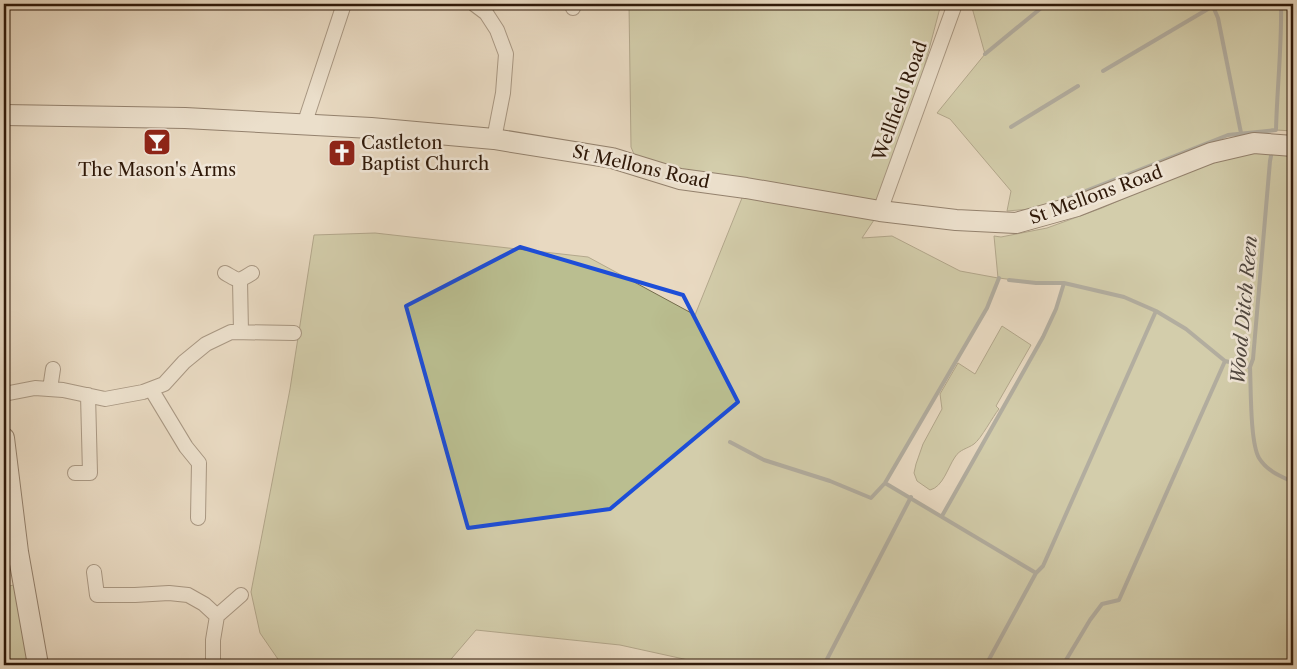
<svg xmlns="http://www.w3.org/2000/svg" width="1297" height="669" font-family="'Libre Caslon Text',serif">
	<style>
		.green { fill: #babe90; stroke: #746c4c; fill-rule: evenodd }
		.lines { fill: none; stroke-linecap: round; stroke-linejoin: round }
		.stream { stroke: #727876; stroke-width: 4 }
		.street-casing { stroke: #5d4937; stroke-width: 16 }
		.secondary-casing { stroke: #2f1909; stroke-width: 22 }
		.street { stroke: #f0e6d7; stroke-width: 14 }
		.secondary { stroke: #f0e6d7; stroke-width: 20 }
		.marked { fill: none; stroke: #1d4ed8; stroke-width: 4; stroke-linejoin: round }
		.labels { text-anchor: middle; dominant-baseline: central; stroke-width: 5; stroke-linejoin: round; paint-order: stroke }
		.street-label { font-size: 18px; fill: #2f1909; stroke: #f0e6d7 }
		.poi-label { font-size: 18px; fill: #2f1909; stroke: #f0e6d7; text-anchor: start }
		.water-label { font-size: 19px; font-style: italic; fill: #504840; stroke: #f0e6d7 }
	</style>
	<rect width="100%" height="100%" fill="#e8d9c1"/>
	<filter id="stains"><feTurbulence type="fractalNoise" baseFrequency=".004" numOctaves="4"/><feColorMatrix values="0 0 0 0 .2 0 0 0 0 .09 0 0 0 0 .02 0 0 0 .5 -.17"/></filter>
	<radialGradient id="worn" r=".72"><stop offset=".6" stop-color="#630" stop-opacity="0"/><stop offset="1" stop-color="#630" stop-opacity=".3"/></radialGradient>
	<path class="green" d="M629 4H941L919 87 876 205 650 165 636 159 631 147Z
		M971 4H1293V131L1276 130 1228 135 1042 208 1007 211 1011 191 950 119 937 113 985 54Z
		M1272 151 1293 154V665H711L620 645 476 630 446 665H282L260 633 251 592 290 389 314 235 375 233 588 257 695 315 746 188 880 211 862 238 892 236 960 271 998 278 994 236 1001 237 1047 228 1102 208 1179 174 1242 154ZM999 278 1036 283H1064L1056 309 1043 337 942 516 885 483 987 308Z
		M1002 326 1031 345 996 406 999 409C993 416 981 439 974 444 967 449 960 449 955 457 948 467 943 487 930 490L917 481 914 473 916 464 923 444 942 409 940 394 958 363 975 374Z
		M14 585 29 665H4V587Z"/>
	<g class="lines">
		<path class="stream" d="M1212 4 1218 18 1241 133
			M985 54 1046 4
			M1103 71 1213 6
			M1011 127 1078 86
			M1272 151 1270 161 1253 359 1250 367C1251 387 1250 443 1259 458 1267 471 1280 476 1293 482
			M1060 201 1228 135 1276 130C1277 88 1282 46 1281 4
			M1009 280 1036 283H1064L1124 297 1156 311 1186 329 1225 361 1250 367
			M730 442 764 460 830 481 871 498 885 483 987 308 999 278
			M885 483 1036 573
			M942 516 1043 337 1056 309 1064 283
			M824 665 911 497
			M986 665 1036 573 1043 566 1156 311
			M1063 665 1090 620 1102 604 1119 600 1225 361"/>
		<defs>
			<path id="street" d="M474 4 486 13 497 30 506 54 503 93 494 139
				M573 8V4
				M304 125 344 4
				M880 211 955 4
				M225 273C239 281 238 282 252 273
				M240 280 241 332
				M50 389 53 369
				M151 389 186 447 199 463 198 518
				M4 394 35 388 63 390 105 399 143 392 164 384 184 362 206 344 231 332 294 333
				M75 473H90L88 395
				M94 572 97 595H135L169 593 188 595 204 604 217 616
				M213 665V640L217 616 241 595"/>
			<path id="secondary" d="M4 115 185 118 371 128 494 139 612 158 680 179 746 188 880 211 956 220 1016 223 1077 206 1211 153 1254 143 1293 146
				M4 438 18 552 38 665"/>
		</defs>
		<use href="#street" class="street-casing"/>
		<use href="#secondary" class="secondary-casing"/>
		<use href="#street" class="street"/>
		<use href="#secondary" class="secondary"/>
	</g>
	<path d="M0 0H1297V669H0ZM520 247 683 295 738 402 610 509 468 528 406 306Z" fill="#e8d9c1" fill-opacity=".55" fill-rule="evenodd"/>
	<path class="marked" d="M520 247 683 295 738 402 610 509 468 528 406 306Z"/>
	<defs>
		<symbol id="bar-square" viewBox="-11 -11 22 22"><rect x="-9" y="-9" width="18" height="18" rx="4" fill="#8f2418" stroke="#f0e6d7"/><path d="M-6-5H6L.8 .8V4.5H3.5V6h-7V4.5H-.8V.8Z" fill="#fff"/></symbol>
		<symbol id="church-square" viewBox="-11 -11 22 22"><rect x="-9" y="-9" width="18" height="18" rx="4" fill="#8f2418" stroke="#f0e6d7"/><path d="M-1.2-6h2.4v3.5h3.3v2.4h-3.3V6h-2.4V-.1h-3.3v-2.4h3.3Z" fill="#fff"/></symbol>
	</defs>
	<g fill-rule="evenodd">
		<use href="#bar-square" x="141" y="126" width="32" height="32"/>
		<use href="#church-square" x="326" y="137" width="32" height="32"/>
	</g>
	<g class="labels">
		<g class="street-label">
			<text transform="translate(900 101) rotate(-70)">Wellfield Road</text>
			<text transform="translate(641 167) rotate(13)">St Mellons Road</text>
			<text transform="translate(1096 195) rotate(-20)">St Mellons Road</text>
		</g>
		<g class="poi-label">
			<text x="361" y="143">Castleton<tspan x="361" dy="21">Baptist Church</tspan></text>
			<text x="157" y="170" text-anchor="middle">The Mason's Arms</text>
		</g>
		<g class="water-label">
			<text transform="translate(1244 310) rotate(-85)">Wood Ditch Reen</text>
		</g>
	</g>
	<rect width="1297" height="669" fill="none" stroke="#e8d9c1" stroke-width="20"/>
	<rect x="5" y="5" width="1287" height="659" fill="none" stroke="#2f1909" stroke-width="2.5"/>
	<rect x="10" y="10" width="1277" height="649" fill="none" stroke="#2f1909"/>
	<rect width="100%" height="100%" filter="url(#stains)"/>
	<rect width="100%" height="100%" fill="url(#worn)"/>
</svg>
